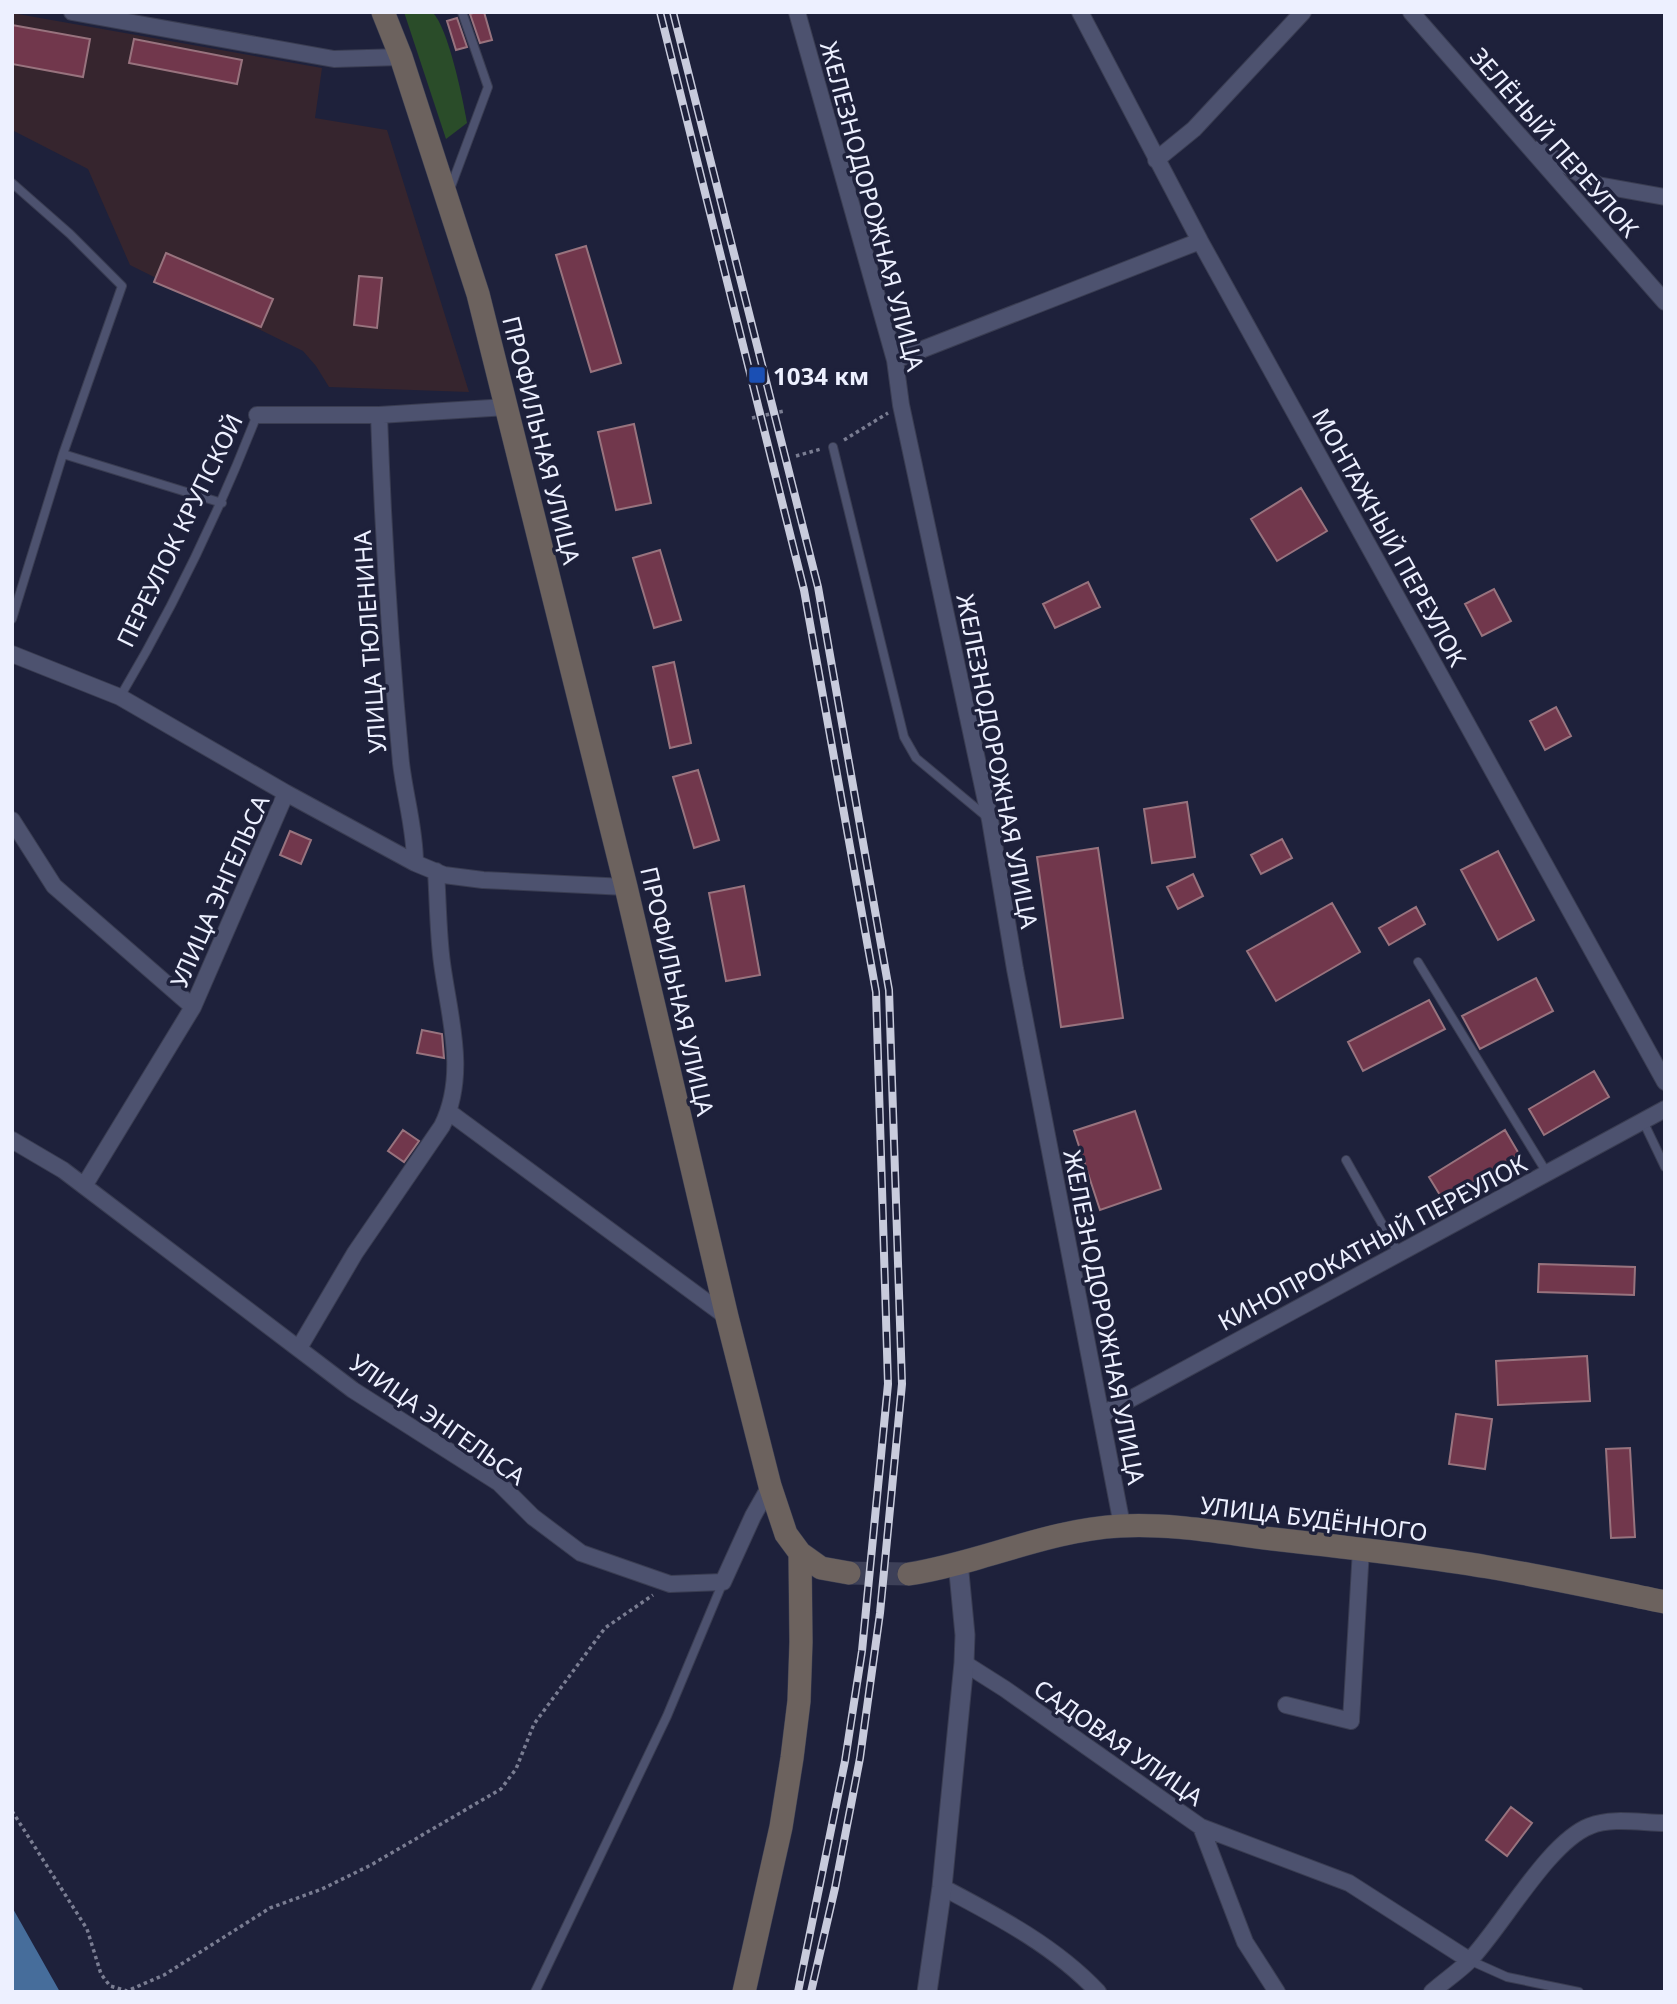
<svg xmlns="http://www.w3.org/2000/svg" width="1677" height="2004" font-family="'Noto Sans',sans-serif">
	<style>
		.industrial { fill: #36252e }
		.green { fill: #2a4c29 }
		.water { fill: #466d9b }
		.building { fill: #71374c; stroke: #98737e; stroke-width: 2 }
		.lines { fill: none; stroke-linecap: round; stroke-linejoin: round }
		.secondary-tunnel { stroke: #3d4058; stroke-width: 23; stroke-dasharray: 23 11; stroke-linecap: butt }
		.service-casing { stroke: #3a3d52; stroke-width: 10 }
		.minor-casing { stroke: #3a3d52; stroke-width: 18 }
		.tertiary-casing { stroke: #3a3d52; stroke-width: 21 }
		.secondary-casing { stroke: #3a3d52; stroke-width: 24 }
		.path { stroke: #7a7d92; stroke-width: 3.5; stroke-dasharray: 3.5 3.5; stroke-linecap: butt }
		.service { stroke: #4d526f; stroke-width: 8 }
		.minor { stroke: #4d526f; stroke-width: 16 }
		.tertiary { stroke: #4d526f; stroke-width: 19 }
		.secondary { stroke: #6c625e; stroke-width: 23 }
		.rail-casing { stroke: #c8cbdc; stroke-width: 8 }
		.rail { stroke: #1e213b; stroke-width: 5; stroke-dasharray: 16; stroke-linecap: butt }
		.transit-dot { fill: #1a4fb4; stroke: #1e213b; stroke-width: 2.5 }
		.labels { text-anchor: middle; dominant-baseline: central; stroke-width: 7; stroke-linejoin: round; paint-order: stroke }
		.street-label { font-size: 24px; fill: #edf0ff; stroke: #1e213b }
		.poi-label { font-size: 24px; font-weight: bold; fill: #edf0ff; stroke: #1e213b; text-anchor: start }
	</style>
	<rect width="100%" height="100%" fill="#1e213b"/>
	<path class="industrial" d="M12 13 322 68 315 118 387 130 469 392 329 387 316 366 303 351 130 265 88 169 12 130Z"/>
	<path class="green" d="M404 12H432C448 26 463 100 467 123L446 139Z"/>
	<path class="water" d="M12 1907 60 1992H12Z"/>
	<path class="building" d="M476 12H484L492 40 480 43 470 14Z
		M457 18 467 47 456 50 447 21Z
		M12 25 90 39 83 77 12 64Z
		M134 39 242 60 237 84 129 63Z
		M586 246 621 363 591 372 556 255Z
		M166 253 273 299 261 327 154 282Z
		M359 276 382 278 377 328 354 325Z
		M634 424 651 503 616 510 598 432Z
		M1301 488 1327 531 1277 561 1251 519Z
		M660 550 681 620 654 628 633 558Z
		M1088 582 1100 607 1055 628 1043 604Z
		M1494 589 1511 621 1482 636 1465 604Z
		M674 662 691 743 670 748 653 667Z
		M1556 707 1571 736 1545 750 1530 721Z
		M698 770 719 840 694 848 673 777Z
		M1187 802 1195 857 1152 863 1144 809Z
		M290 831 311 840 301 864 280 855Z
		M1282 839 1292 858 1261 874 1251 855Z
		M1098 848 1123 1018 1061 1027 1037 857Z
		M1498 851 1534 920 1498 940 1461 870Z
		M1193 874 1203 896 1178 909 1167 887Z
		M744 886 760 975 726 981 709 893Z
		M1332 903 1360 952 1276 1001 1247 951Z
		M1416 907 1425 924 1389 945 1379 928Z
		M1536 978 1553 1011 1480 1049 1462 1016Z
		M1429 1000 1445 1029 1363 1071 1348 1042Z
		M422 1030 442 1034 444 1058 417 1053Z
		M1594 1071 1609 1097 1544 1135 1529 1109Z
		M1135 1111 1161 1189 1100 1210 1074 1131Z
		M403 1130 419 1141 404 1162 388 1151Z
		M1505 1130 1519 1154 1443 1200 1429 1177Z
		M1539 1264 1635 1267 1634 1295 1538 1292Z
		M1587 1356 1590 1401 1498 1405 1496 1361Z
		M1456 1414 1492 1419 1485 1469 1449 1464Z
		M1630 1448 1635 1537 1611 1538 1606 1449Z
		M1511 1807 1532 1823 1507 1856 1486 1840Z"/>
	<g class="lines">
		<path class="secondary-tunnel" d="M849 1573 909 1574"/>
		<defs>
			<path id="service" d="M12 183 70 234 122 286 63 454 12 619
				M450 189 488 87 462 12
				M833 447 904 737 916 758 988 818
				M63 454 222 503
				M120 697C173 608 219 512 257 415
				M1418 962 1547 1173
				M1643 1121 1665 1167
				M1346 1160 1399 1254
				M1469 1960 1507 1977 1579 1992
				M535 1992 667 1716 723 1582"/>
			<path id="minor" d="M72 12 334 59 401 57
				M797 12 895 360 901 405 990 820 1015 969 1122 1525
				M1080 12 1200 241 1665 1082
				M1411 12 1665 302
				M1539 149 1598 185 1665 197
				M1156 160 1194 129 1303 12
				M895 360 1200 241
				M257 415H379L507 407
				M379 415C383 531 390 647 401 763 405 797 415 829 415 863
				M12 654 120 697 286 793 415 863 444 875 483 880 626 887
				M12 820 54 886 193 1007
				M449 1112 727 1317
				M12 1140 63 1170 353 1390 499 1483 533 1517 581 1553 670 1584 723 1582 753 1516 770 1486
				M84 1186 193 1007 286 793
				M299 1348 355 1253 442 1126C468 1074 449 1016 442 963 438 933 438 902 436 871
				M1101 1415 1665 1109
				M964 1663 1005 1689 1201 1827 1245 1942 1277 1992
				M1286 1705 1351 1721 1361 1549
				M1201 1827 1349 1883 1469 1960
				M942 1887C997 1916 1055 1946 1098 1992
				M1432 1992C1444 1981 1458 1972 1469 1961 1502 1927 1548 1842 1590 1826 1612 1817 1642 1823 1665 1823"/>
			<path id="tertiary" d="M927 1992 942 1887 964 1663 965 1635 958 1562"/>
			<path id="secondary" d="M383 12 401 57 478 294 626 887 727 1317 770 1486 786 1534 800 1553 801 1642 799 1701 792 1758 781 1827 744 1992
				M800 1553 821 1568 849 1573
				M909 1574C980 1563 1047 1530 1120 1526 1170 1523 1223 1533 1273 1539 1345 1547 1417 1555 1488 1567 1547 1577 1606 1590 1665 1602"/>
		</defs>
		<use href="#service" class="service-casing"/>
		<use href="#minor" class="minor-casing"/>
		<use href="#tertiary" class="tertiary-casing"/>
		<use href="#secondary" class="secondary-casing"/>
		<path class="path" d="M752 418 784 411
			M844 440 888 413
			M796 456 821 449
			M12 1811 87 1929 101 1974 110 1986 127 1991 164 1975 270 1908 322 1889 371 1865 501 1789 516 1769 534 1724 605 1628 653 1595"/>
		<use href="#service" class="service"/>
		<use href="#minor" class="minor"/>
		<use href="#tertiary" class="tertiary"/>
		<use href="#secondary" class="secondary"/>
		<defs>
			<path id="rail" d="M660 12 804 590 876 992 888 1384 862 1651 845 1761 798 1992
				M673 12 818 587 889 990 902 1384 880 1613 860 1758 835 1888 811 1992"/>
		</defs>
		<use href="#rail" class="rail-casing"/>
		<use href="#rail" class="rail"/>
	</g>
	<rect class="transit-dot" x="748" y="366" width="18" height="18" rx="3.5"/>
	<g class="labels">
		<g class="street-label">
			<text transform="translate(1555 142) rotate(49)">ЗЕЛЁНЫЙ ПЕРЕУЛОК</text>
			<text transform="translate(873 206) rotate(75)">ЖЕЛЕЗНОДОРОЖНАЯ УЛИЦА</text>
			<text transform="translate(542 440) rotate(76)">ПРОФИЛЬНАЯ УЛИЦА</text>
			<text transform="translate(179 530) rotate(-64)">ПЕРЕУЛОК КРУПСКОЙ</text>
			<text transform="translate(1390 537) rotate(61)">МОНТАЖНЫЙ ПЕРЕУЛОК</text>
			<text transform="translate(369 642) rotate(-94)">УЛИЦА ТЮЛЕНИНА</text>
			<text transform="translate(998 761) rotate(79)">ЖЕЛЕЗНОДОРОЖНАЯ УЛИЦА</text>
			<text transform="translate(219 891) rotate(-66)">УЛИЦА ЭНГЕЛЬСА</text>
			<text transform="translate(678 991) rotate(77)">ПРОФИЛЬНАЯ УЛИЦА</text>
			<text transform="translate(1372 1242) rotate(-28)">КИНОПРОКАТНЫЙ ПЕРЕУЛОК</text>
			<text transform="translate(1105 1317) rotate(79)">ЖЕЛЕЗНОДОРОЖНАЯ УЛИЦА</text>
			<text transform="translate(438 1419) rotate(35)">УЛИЦА ЭНГЕЛЬСА</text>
			<text transform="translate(1314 1518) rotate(7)">УЛИЦА БУДЁННОГО</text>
			<text transform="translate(1119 1742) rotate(35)">САДОВАЯ УЛИЦА</text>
		</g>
		<g class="poi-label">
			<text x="773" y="375">1034 км</text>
		</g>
	</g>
	<rect width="1677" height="2004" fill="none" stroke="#edf0ff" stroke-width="28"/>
</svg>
